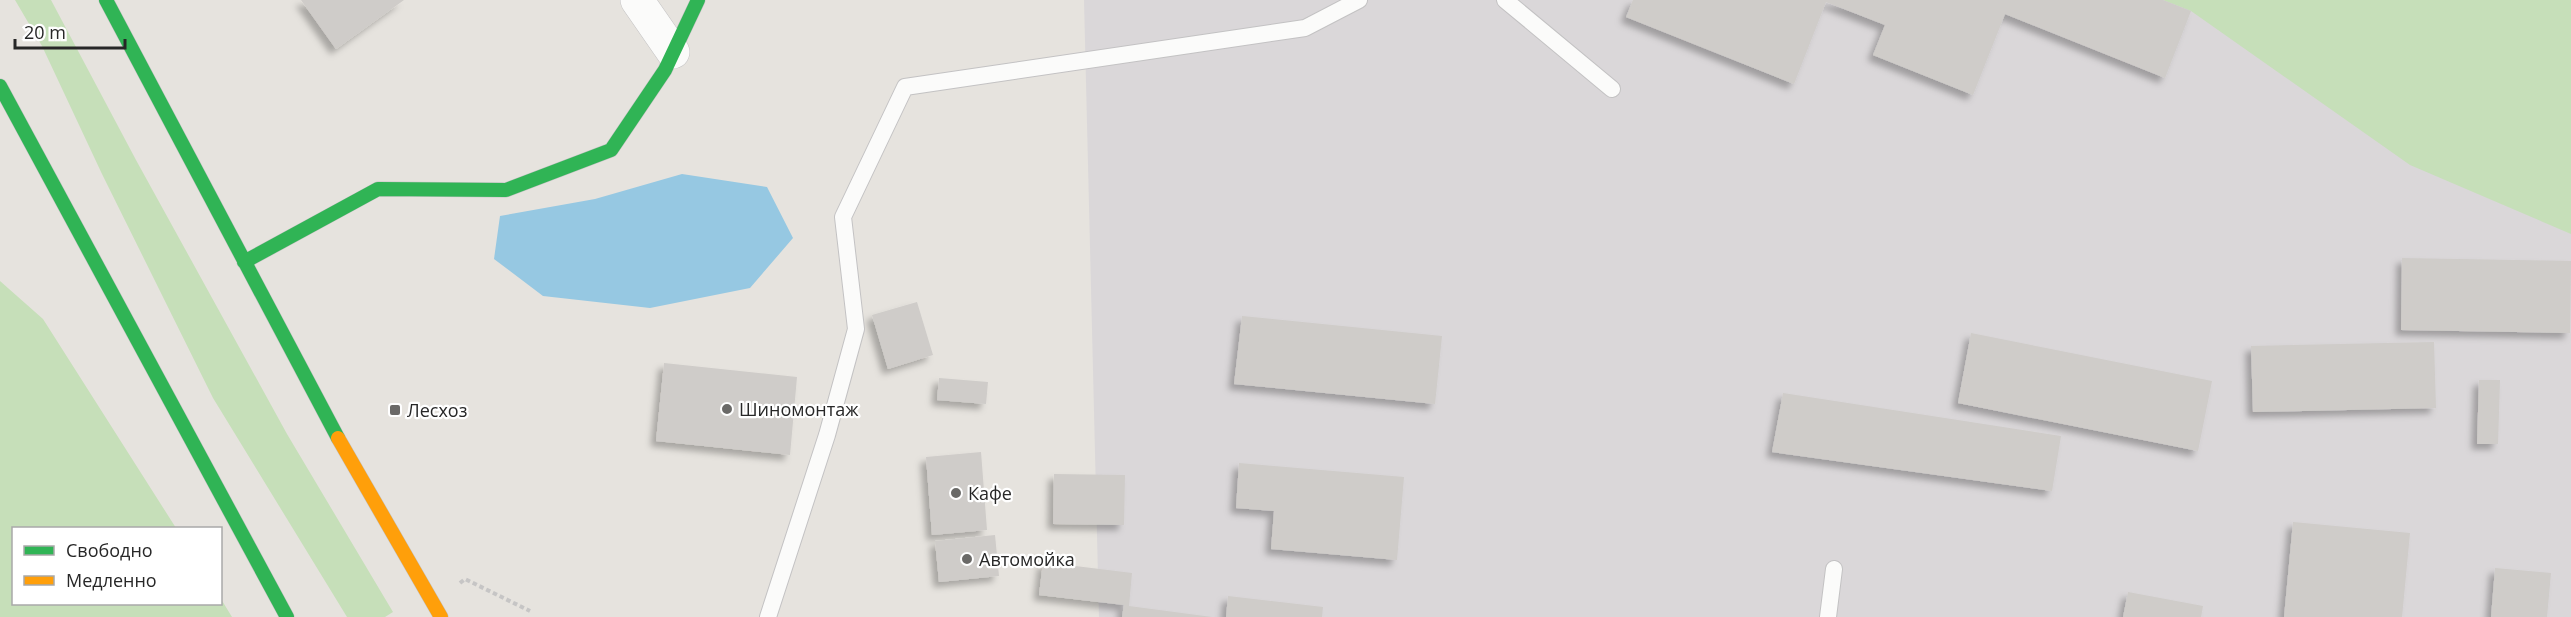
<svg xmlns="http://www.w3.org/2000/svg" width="2571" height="617" font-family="'Open Sans',sans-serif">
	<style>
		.industrial { fill: #dad7d9 }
		.green { fill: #c6dfb9 }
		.water { fill: #96c8e2 }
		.building { fill: #cfccc9; filter: url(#shadow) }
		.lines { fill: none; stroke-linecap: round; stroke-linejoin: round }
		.lane-casing { stroke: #c3c2c3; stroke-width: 18 }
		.street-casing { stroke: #c3c2c3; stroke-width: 34 }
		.fast-casing { stroke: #c3c2c3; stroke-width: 15 }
		.slow-casing { stroke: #c3c2c3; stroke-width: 15 }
		.path { stroke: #c6c5c5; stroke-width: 4; stroke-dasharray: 4.5 3; stroke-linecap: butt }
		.lane { stroke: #fbfbfa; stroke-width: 16 }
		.street { stroke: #fbfbfa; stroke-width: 33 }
		.fast { stroke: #30b455; stroke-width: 14 }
		.slow { stroke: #ff9f0a; stroke-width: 14 }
		.poi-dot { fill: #6a6967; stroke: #fff; stroke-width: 2 }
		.labels { text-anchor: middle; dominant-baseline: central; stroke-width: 4.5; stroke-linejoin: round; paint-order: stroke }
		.poi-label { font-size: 18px; fill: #272727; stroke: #fff; text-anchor: start }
	</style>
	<defs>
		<filter id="shadow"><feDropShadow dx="-5.5" dy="5.5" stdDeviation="3" flood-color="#0004"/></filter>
	</defs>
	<rect width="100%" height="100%" fill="#e6e3de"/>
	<path class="industrial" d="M1084 0H2320L2571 80V617H1099Z"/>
	<path class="green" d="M15 0H51L136 160 287 434 393 612 385 617H347L213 398 102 174 42 46Z
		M2163 0H2571V234L2410 165 2191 11Z
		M0 281 43 319 176 528H14V604H220L221 599 232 617H0Z"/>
	<path class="water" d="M682 174 767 187 793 238 750 288 650 308 543 296 494 259 500 216 595 199Z"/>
	<path class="building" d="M301 0H404L336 49Z
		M1633 0H2163L2191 11 2165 78 2005 14 1973 95 1873 55 1885 25 1826 2 1794 84 1626 17Z
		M2402 258 2571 261 2570 333 2401 330Z
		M917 302 933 355 888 369 872 315Z
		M1242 316 1442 336 1435 404 1234 384Z
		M1971 333 2212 381 2198 451 1958 403Z
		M2434 342 2436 408 2253 412 2251 346Z
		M664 363 797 377 790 455 656 441Z
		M939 378 988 382 986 404 937 400Z
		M2479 380H2500L2498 444H2477Z
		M1783 393 2061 436 2052 491 1772 452Z
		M981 452 987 530 932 535 926 457Z
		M1239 463 1404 477 1397 560 1271 549 1274 511 1236 508Z
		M1054 474 1125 475 1124 525 1053 524Z
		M2293 522 2410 533 2402 617H2284Z
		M995 535 999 576 939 582 935 541Z
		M1043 562 1132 573 1129 606 1212 617H1122L1124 605 1039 595Z
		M2495 568 2551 573 2547 617H2491Z
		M2128 592 2203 606 2201 617H2123Z
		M1228 596 1323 607 1322 617H1226Z"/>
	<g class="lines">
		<defs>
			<path id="lane" d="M1505 0 1612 89
				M768 617 827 435 856 329 843 217 905 87 1305 28 1359 0
				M1828 617 1834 569"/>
			<path id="street" d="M637 0 673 52"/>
			<path id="fast" d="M106 0 338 438
				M0 86 287 617
				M244 262 378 189 506 190 611 150 665 70 698 0"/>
			<path id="slow" d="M338 438 441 617"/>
		</defs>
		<use href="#lane" class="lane-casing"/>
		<use href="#street" class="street-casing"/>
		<use href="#fast" class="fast-casing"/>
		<use href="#slow" class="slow-casing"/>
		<path class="path" d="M460 583 465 579 530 611"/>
		<use href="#lane" class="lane"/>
		<use href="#street" class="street"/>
		<use href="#fast" class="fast"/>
		<use href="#slow" class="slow"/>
	</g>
	<g class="poi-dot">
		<circle cx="727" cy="409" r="6"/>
		<rect x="389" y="404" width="12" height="12" rx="3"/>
		<circle cx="956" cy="493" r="6"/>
		<circle cx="967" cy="559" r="6"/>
	</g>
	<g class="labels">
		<g class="poi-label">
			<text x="739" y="409">Шиномонтаж</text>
			<text x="407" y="410">Лесхоз</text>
			<text x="968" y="493">Кафе</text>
			<text x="979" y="559">Автомойка</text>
		</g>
	</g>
	<rect x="12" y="527" width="210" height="78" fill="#ffffff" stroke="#a9a9a9" stroke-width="1.5"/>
	<rect x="24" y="546" width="30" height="9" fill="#30b455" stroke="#a9a9a9" stroke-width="1.5"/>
	<text x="66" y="557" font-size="18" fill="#272727">Свободно</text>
	<rect x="24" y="576" width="30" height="9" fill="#ff9f0a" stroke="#a9a9a9" stroke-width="1.5"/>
	<text x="66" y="587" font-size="18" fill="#272727">Медленно</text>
	<path d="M15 39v9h110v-9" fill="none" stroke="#272727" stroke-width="3"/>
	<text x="24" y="39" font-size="18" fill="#272727" stroke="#ffffff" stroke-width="4.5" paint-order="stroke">20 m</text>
</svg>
